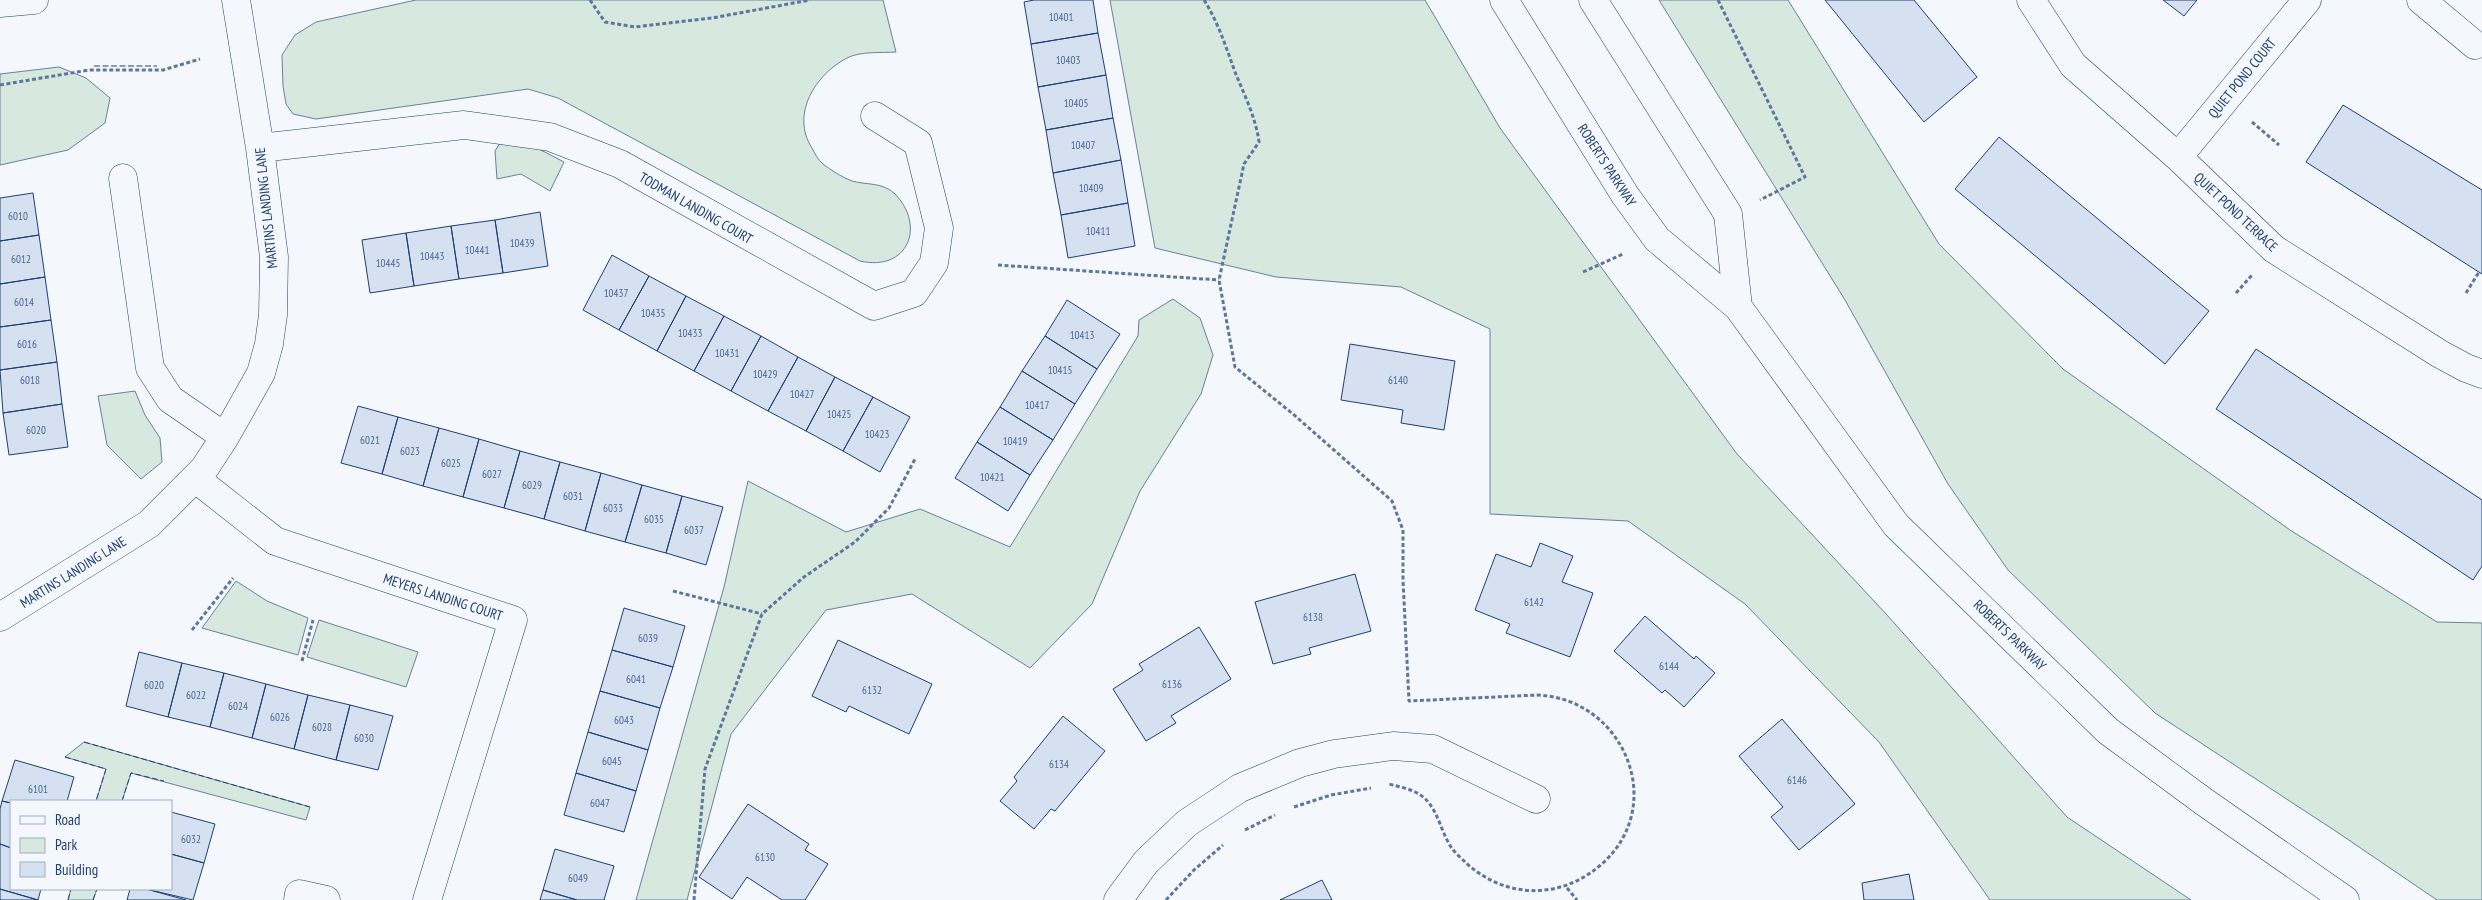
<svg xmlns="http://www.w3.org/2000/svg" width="2482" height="900" font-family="'PT Sans Narrow',sans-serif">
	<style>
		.green { fill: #d7e8df; stroke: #687fa3 }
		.building { fill: #d5e0f0; stroke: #1d3f73 }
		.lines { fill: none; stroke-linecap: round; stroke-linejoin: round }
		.minor-casing { stroke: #1d3f73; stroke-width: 29 }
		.secondary-casing { stroke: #1d3f73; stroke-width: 29 }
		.path { stroke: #5e769c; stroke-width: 3; stroke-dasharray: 4 2.5; stroke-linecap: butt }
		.minor { stroke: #f4f7fb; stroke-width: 28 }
		.secondary { stroke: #f4f7fb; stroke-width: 28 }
		.fence { stroke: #1d3f73; stroke-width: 1; stroke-dasharray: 6 2.5; stroke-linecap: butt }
		.labels { text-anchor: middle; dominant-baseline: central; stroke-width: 4; stroke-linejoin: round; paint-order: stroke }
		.number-label { font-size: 11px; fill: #4b6792 }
		.street-label { font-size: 14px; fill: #1d3f73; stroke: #f4f7fb }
	</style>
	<rect width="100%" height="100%" fill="#f4f7fb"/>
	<path class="green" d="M416 0H883L896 52C882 53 860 51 847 58 816 74 790 114 812 148 815 154 818 160 823 164 831 170 841 177 852 181 866 185 883 182 895 194 926 226 908 272 860 261L558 98 528 89 316 119 293 114 286 104 283 86 282 55 295 35 316 22Z
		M1110 0H1425L1500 128 1737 454 1887 615 2067 817 2191 900H1990L1879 742 1745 604 1628 521 1490 514V329L1401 287 1276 277 1155 248Z
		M1659 0H1788L1939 244 2063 369 2290 530 2437 622 2482 623V900H2437L2337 832 2155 713 2008 570 1948 484 1845 300Z
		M59 67 86 78 110 98 105 123 68 150 0 165V74Z
		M500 143 537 148 564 162 550 191 521 174 497 179 495 151Z
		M1173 299 1200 318 1213 355 1201 394 1140 491 1092 604 1030 668 912 594 826 610 731 734 687 900H636L724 587 748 481 846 532 920 509 1010 547 1138 336 1139 320Z
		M135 391 145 415 160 438 162 462 141 479 107 445 98 396Z
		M236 581 267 601 308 618 298 655 202 628Z
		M319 620 418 652 406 687 307 657Z
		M84 742 310 807 306 820 131 773 122 801H96L106 769 65 757Z
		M71 889H97L93 900H68Z"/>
	<path class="building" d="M1034 0H1093L1098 33 1031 44 1024 2Z
		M1825 0H1914L1977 77 1924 122Z
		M2163 0H2197L2184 16Z
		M1098 33 1106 75 1038 87 1031 44Z
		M1106 75 1113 118 1046 130 1038 87Z
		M2343 105 2482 190V274L2306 162Z
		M1113 118 1121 160 1053 173 1046 130Z
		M1999 137 2209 311 2165 364 1955 189Z
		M1121 160 1128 203 1061 215 1053 173Z
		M33 193 39 235 0 241V198Z
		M1128 203 1135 246 1068 258 1061 215Z
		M540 212 548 266 503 273 495 220Z
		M495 220 503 273 459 279 451 226Z
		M451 226 459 279 414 286 406 233Z
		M406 233 414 286 370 293 362 240Z
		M39 235 45 277 0 284V241Z
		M612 255 649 276 619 330 583 310Z
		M649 276 686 296 657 351 619 330Z
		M45 277 51 320 0 327V284Z
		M686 296 724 316 694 371 657 351Z
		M1067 300 1120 334 1097 369 1045 336Z
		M724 316 761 336 731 391 694 371Z
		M51 320 57 362 0 370V327Z
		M761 336 798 357 768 411 731 391Z
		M1045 336 1097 369 1075 404 1022 371Z
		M1350 344 1455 361 1444 430 1401 423 1403 410 1341 400Z
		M2256 349 2482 500V566L2473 580 2216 409Z
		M798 357 835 377 806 431 768 411Z
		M57 362 62 404 3 413 0 370Z
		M1022 371 1075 404 1053 440 1000 407Z
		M835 377 873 397 843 451 806 431Z
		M873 397 910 417 880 472 843 451Z
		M62 404 68 447 9 455 3 413Z
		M358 406 398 417 382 474 341 463Z
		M1000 407 1053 440 1030 475 977 442Z
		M398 417 439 428 423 486 382 474Z
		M439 428 479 439 463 497 423 486Z
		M479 439 520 451 504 508 463 497Z
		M977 442 1030 475 1008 511 955 478Z
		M520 451 560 462 544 519 504 508Z
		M560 462 601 473 585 531 544 519Z
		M601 473 642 485 625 542 585 531Z
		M642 485 682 496 666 553 625 542Z
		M682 496 723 507 706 565 666 553Z
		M1540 543 1573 556 1562 582 1593 593 1570 657 1506 633 1510 624 1475 610 1496 554 1531 567Z
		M1355 574 1371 631 1309 648 1311 654 1273 664 1255 602Z
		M624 608 685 626 673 667 612 650Z
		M1645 616 1694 659 1696 656 1715 673 1684 707 1665 690 1662 693 1614 651Z
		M1199 627 1231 679 1171 716 1176 723 1146 741 1113 689 1143 670 1139 664Z
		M838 640 932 684 909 734 849 706 846 712 812 696Z
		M612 650 673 667 660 708 600 691Z
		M139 652 182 663 168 717 126 706Z
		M182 663 224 673 210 727 168 717Z
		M224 673 266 684 252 738 210 727Z
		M266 684 308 695 294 749 252 738Z
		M600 691 660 708 648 750 588 732Z
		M308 695 350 705 336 760 294 749Z
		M350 705 393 716 378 770 336 760Z
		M1063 716 1105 751 1055 811 1051 809 1034 829 1000 801 1017 781 1014 777Z
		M1782 719 1855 804 1799 850 1771 817 1783 807 1739 756Z
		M588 732 648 750 636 791 576 773Z
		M15 760 74 777 67 801H11V803L2 801Z
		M576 773 636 791 624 832 564 815Z
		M2 801 11 803V848L0 844V809Z
		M748 804 809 844 805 850 828 864 805 900H782L747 877 732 899 699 877Z
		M171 812 215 824 204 863 171 854Z
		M0 844 11 848V889H41L38 900 0 889Z
		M555 849 614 866 604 900H577L543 890Z
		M171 854 204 863 193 900 146 889H171Z
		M1909 874 1914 900H1864L1862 883Z
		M1322 880 1332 900H1280Z
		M0 889 38 900H0Z
		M130 889H146L186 900H127Z
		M543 890 577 900H540Z"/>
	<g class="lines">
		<defs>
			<path id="minor" d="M2031 0 2073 65 2178 157 2274 249 2440 354 2466 368 2482 374
				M2421 0 2475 45
				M260 148 464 125 550 137 620 164 874 306 914 293 934 263 939 228 918 143 875 116
				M2178 157 2307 0
				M123 178 150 368 170 399 225 437
				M196 479 275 541 513 620 427 900
				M0 617 149 524 204 469 225 437 261 373 269 344 273 315 274 257 260 148 236 0
				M298 900 299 894 326 900
				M1118 900 1146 862 1187 823 1240 788 1300 763 1334 754 1393 746 1433 749 1536 799"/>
			<path id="secondary" d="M1504 0 1625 195 1657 239 1738 307 1896 525 2108 731 2203 801 2345 900
				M1593 0 1728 214 1738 307
				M0 3 34 0"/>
		</defs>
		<use href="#minor" class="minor-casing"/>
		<use href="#secondary" class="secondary-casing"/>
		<path class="path" d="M590 0 605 22 635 27 712 18 810 0
			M1204 0C1218 22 1226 47 1235 72 1244 94 1256 118 1259 142L1244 164 1219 280 1235 367 1293 414 1392 501 1403 530V580L1409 701 1537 695C1622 698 1668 802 1604 862 1563 900 1507 900 1466 863 1461 858 1455 853 1451 847 1442 833 1439 816 1429 803 1419 790 1404 788 1389 784
			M1718 0 1805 177 1760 200
			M0 85 89 70H163L200 59
			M2252 122 2279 145
			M998 265 1219 280
			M1583 272 1623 254
			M2236 293 2252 275
			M2466 293 2479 272
			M673 591 762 614
			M192 630 233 578
			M302 661 313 620
			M1294 807 1331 795 1371 788
			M1245 830 1275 815
			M1567 888 1577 900
			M694 900 705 769 762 614 804 577 855 542 889 508 915 459
			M1166 900 1194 870 1223 845"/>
		<use href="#minor" class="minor"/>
		<use href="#secondary" class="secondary"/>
		<path class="fence" d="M94 66H157
			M84 742 310 807
			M65 757 106 769 96 801
			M122 801 131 773 164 781
			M68 900 71 889
			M93 900 97 889"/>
	</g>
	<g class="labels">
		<g class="number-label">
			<text x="1061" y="17">10401</text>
			<text x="1068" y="60">10403</text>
			<text x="1076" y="103">10405</text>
			<text x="1083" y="145">10407</text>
			<text x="1091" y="188">10409</text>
			<text x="18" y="216">6010</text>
			<text x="1098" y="231">10411</text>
			<text x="522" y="243">10439</text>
			<text x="477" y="250">10441</text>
			<text x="432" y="256">10443</text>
			<text x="21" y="259">6012</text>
			<text x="388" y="263">10445</text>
			<text x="616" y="293">10437</text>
			<text x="24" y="302">6014</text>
			<text x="653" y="313">10435</text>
			<text x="690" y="333">10433</text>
			<text x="1082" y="335">10413</text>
			<text x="27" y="344">6016</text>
			<text x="727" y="353">10431</text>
			<text x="1060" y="370">10415</text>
			<text x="765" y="374">10429</text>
			<text x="30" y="380">6018</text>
			<text x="1398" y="380">6140</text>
			<text x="802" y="394">10427</text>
			<text x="1037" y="405">10417</text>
			<text x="839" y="414">10425</text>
			<text x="36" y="430">6020</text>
			<text x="877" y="434">10423</text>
			<text x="370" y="440">6021</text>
			<text x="1015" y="441">10419</text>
			<text x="410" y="451">6023</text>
			<text x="451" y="463">6025</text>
			<text x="492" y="474">6027</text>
			<text x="992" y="477">10421</text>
			<text x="532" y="485">6029</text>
			<text x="573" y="496">6031</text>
			<text x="613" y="508">6033</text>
			<text x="654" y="519">6035</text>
			<text x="694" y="530">6037</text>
			<text x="1534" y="602">6142</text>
			<text x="1313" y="617">6138</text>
			<text x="648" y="638">6039</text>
			<text x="1669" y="666">6144</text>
			<text x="636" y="679">6041</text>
			<text x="1172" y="684">6136</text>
			<text x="154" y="685">6020</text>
			<text x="872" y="690">6132</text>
			<text x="196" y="695">6022</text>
			<text x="238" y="706">6024</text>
			<text x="280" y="717">6026</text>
			<text x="624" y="720">6043</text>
			<text x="322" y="727">6028</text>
			<text x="364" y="738">6030</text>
			<text x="612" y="761">6045</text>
			<text x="1059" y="764">6134</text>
			<text x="1797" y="780">6146</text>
			<text x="38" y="789">6101</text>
			<text x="600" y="803">6047</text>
			<text x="191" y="839">6032</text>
			<text x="765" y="857">6130</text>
			<text x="578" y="878">6049</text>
		</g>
		<g class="street-label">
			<text transform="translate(2242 78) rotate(-51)">QUIET POND COURT</text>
			<text transform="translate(1607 165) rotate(57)">ROBERTS PARKWAY</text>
			<text transform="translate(266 208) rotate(-96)">MARTINS LANDING LANE</text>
			<text transform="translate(696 208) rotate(30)">TODMAN LANDING COURT</text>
			<text transform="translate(2236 212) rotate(43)">QUIET POND TERRACE</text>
			<text transform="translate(73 572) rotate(-32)">MARTINS LANDING LANE</text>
			<text transform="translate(443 597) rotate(18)">MEYERS LANDING COURT</text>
			<text transform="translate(2010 635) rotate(44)">ROBERTS PARKWAY</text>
		</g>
	</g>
	<rect x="10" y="800" width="162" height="90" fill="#f4f7fb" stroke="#9eadc5"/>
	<rect x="20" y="816" width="25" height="8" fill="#f4f7fb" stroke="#9eadc5"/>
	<text x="55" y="825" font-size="15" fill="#1d3f73">Road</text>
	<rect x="20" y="838" width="25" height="15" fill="#d7e8df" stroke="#9eadc5"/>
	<text x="55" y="850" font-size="15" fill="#1d3f73">Park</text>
	<rect x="20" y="862" width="25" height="15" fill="#d5e0f0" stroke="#9eadc5"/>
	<text x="55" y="875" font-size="15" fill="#1d3f73">Building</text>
</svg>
